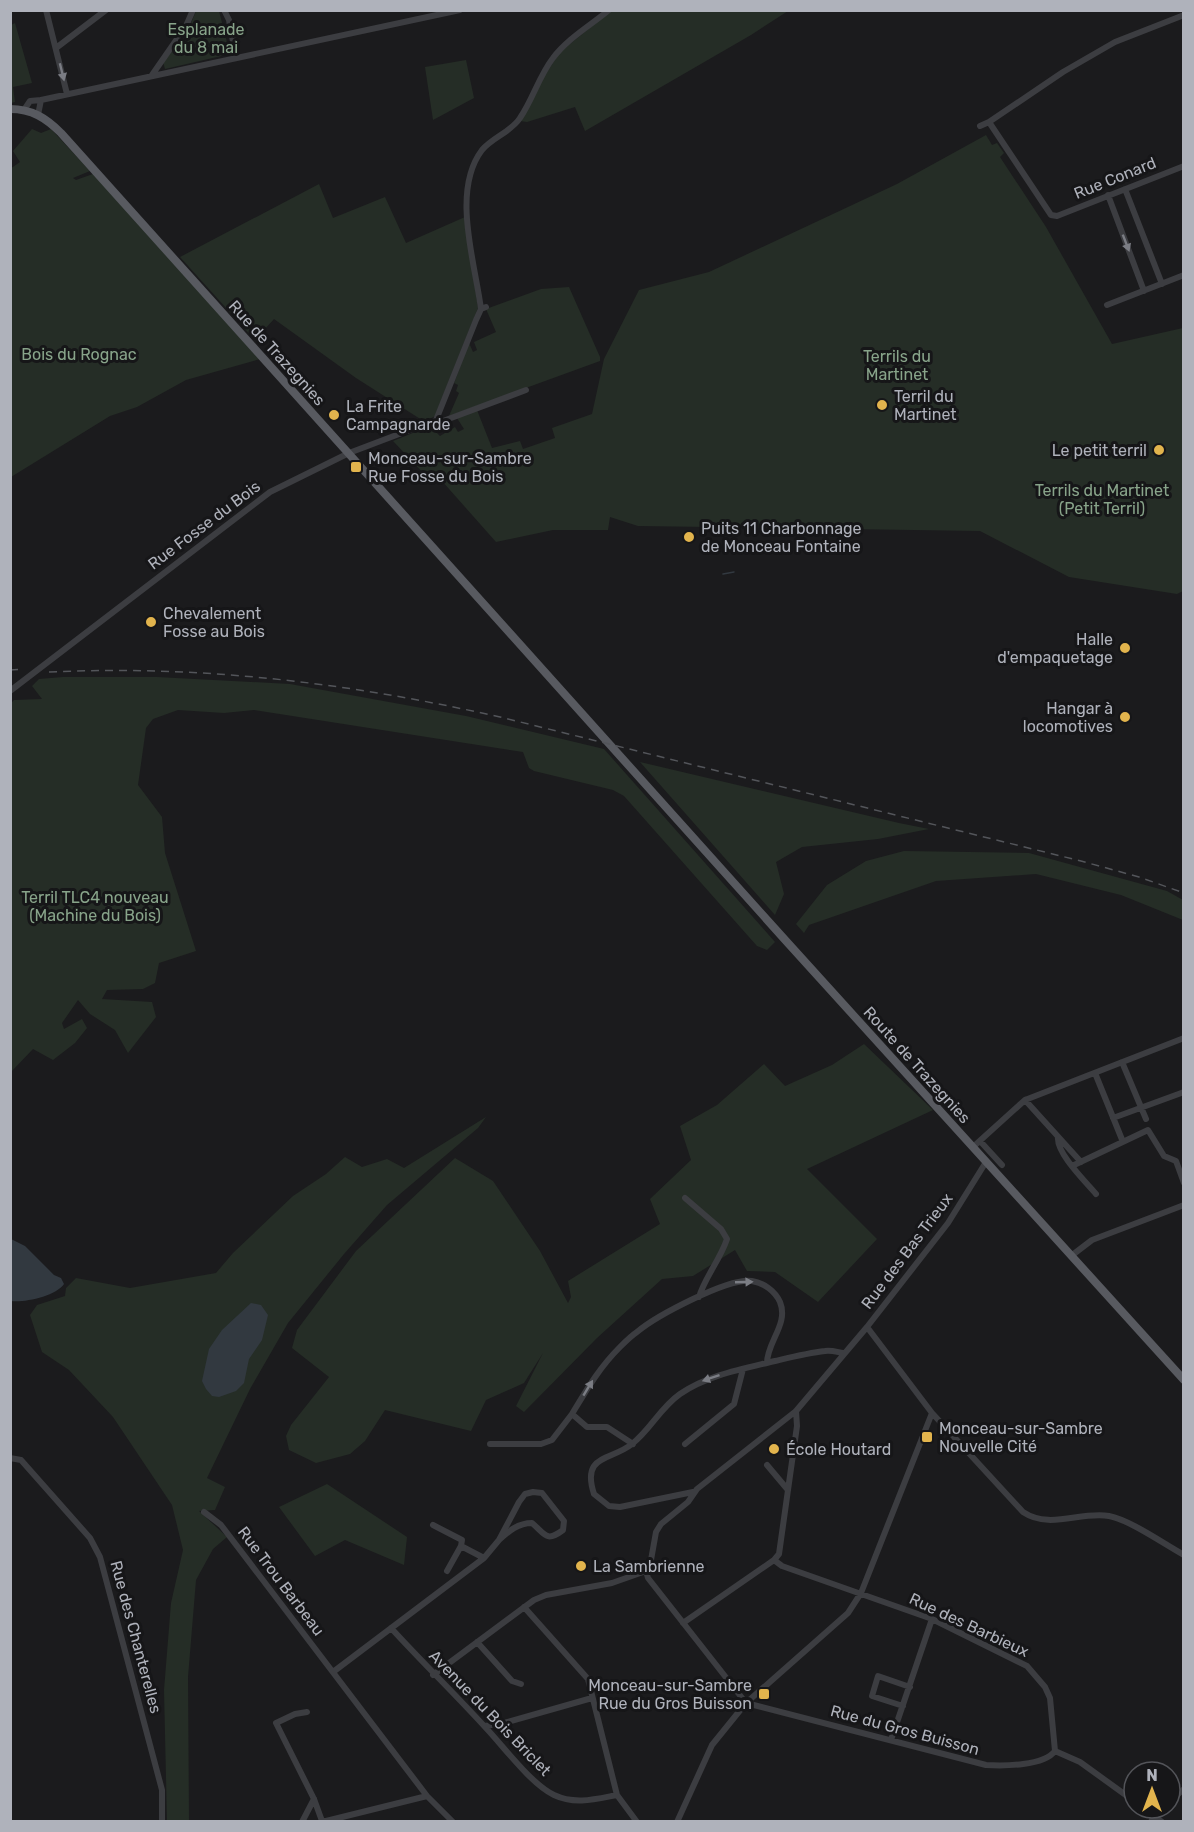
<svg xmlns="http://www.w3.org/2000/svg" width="1194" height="1832" font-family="Rubik,sans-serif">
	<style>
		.green { fill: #252d26 }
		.water { fill: #323940 }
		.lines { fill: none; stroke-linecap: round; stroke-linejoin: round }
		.stream { stroke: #323940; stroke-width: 1.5 }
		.minor { stroke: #3c3d41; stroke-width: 6 }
		.major { stroke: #585a60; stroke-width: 8 }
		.rail { stroke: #53555a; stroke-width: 1.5; stroke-dasharray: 8 6; stroke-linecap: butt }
		.oneway { fill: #7b7d84 }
		.poi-dot { fill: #e2b44d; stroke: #161618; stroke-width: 2 }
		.labels { text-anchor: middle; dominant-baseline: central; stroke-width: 6; stroke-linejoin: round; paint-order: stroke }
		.park-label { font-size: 16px; fill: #88a48a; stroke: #161618 }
		.street-label { font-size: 16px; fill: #afb2bb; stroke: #161618 }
		.poi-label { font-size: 16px; fill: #afb2bb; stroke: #161618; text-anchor: start }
	</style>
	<rect width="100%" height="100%" fill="#1b1b1d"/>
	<path class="green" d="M196 11H219L230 54 165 69 163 62 187 33Z
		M611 11H788L751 35 585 131 575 107 527 122 520 121 545 75 560 52Z
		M15 23 32 83 13 87 15 102 11 103V25Z
		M466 60 474 98 433 120 425 67Z
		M32 129 41 133 51 129 90 171 73 178 76 180 93 174 260 359 186 380 137 407 110 416 11 477 10 169 20 162 13 151Z
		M986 135 992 145 997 143 1004 153 1000 157 1046 227 1112 344 1183 328V591L1177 594 1069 577 980 531 638 526 610 517 608 530H553L496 542 434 472 425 475 393 441 430 426 440 436 455 427 458 432 464 429 457 418 477 410 492 448 520 441 523 449 555 438 552 428 592 414 604 359 639 290 709 272 897 184Z
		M319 184 333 218 385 197 406 243 465 217 478 308 435 416 425 422 356 378 274 319 255 340 180 257Z
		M569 287 600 357V361L449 416 459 393 456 391 458 385 454 383 469 343 473 352 477 350 474 342 496 332 486 309 541 289Z
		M63 677H157L290 684 466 716 604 749 775 942 767 950 757 946 624 796 613 790 534 771 529 768 523 752 254 710 224 713 178 710 153 719 146 728 138 785 162 817 165 853 196 951 159 963 155 983 143 989 107 990 102 999 152 1002 156 1017 128 1053 115 1030 90 1014 78 1000 62 1023 64 1029 82 1019 87 1028 75 1043 53 1060 33 1049 11 1072V703L14 700 42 699 32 686 39 679Z
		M640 762 899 823 929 829 878 839 802 847 776 862 784 894 775 915Z
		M904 851 1029 853 1167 891 1183 900V920L1121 895 1036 874 936 881 809 925 804 933 796 924 827 885 866 861Z
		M864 1044 933 1110 807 1169 877 1239 818 1302 775 1272 747 1271 735 1250 693 1276 662 1279 597 1338 524 1412 516 1406 543 1353 524 1383 486 1400 471 1431 385 1410 365 1441 350 1454 316 1463 289 1450 286 1436 291 1425 329 1377 292 1348 297 1330 356 1251 455 1158 493 1181 540 1251 568 1303 571 1297 568 1281 660 1224 650 1199 691 1160 680 1126 717 1105 764 1064 785 1086 832 1065Z
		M486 1117 478 1128 387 1205 344 1254 288 1323 250 1389 207 1478 225 1487 215 1510 199 1511 227 1537 213 1549 196 1580 188 1677 189 1821H167L164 1690 171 1603 183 1550 172 1505 113 1417 69 1370 42 1352 30 1315 37 1305 65 1296 66 1288 76 1278 130 1288 216 1273 233 1253 293 1196 326 1174 345 1157 362 1167 387 1159 404 1168Z
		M327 1484 407 1537 404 1565 345 1540 315 1556 279 1507Z"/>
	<path class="water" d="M11 1239 25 1246 54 1275 61 1278 64 1284C56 1296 24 1303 11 1301Z
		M251 1303 261 1305 268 1315 262 1340 249 1359 244 1383 236 1391 219 1397 212 1396 206 1389 202 1381 209 1349 222 1330Z"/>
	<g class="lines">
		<path class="stream" d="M723 574 734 572"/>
		<path class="minor" d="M46 10 67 94
			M224 10 229 20 236 58
			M56 48 106 10
			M152 75 186 26 193 10
			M41 100 460 10
			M24 110 30 101 41 100 38 115
			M989 122 1051 215 1057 216 1184 166
			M980 126 989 122 1063 72 1115 42 1184 15
			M1125 189 1162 284
			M1108 195 1144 291
			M1107 305 1184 275
			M481 309C475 262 451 191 482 150 493 137 511 132 520 118 533 99 539 76 553 58 567 39 591 25 609 10
			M436 420 476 320 481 309 486 307
			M10 691 270 492 349 453 436 420 443 421 526 390
			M1122 1062 1146 1119
			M1095 1073 1123 1142
			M1025 1100 1081 1162
			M1113 1118 1184 1092
			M1058 1137C1056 1153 1086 1182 1096 1194
			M980 1141 1002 1165
			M973 1147 1025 1100 1184 1038
			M1072 1166 1148 1130 1164 1156 1176 1161 1184 1183
			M685 1198 721 1229 727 1239C720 1260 705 1277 699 1297
			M1071 1256 1092 1240 1184 1205
			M867 1327 932 1413 1023 1512C1050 1530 1080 1511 1109 1516 1130 1520 1164 1544 1184 1555
			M490 1444H541L552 1440 572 1414
			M633 1444 607 1427H587L572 1414C587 1389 599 1368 620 1347 625 1342 631 1336 637 1332 656 1316 729 1277 752 1281 764 1283 775 1291 780 1302 789 1324 767 1342 767 1363
			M685 1444 734 1404 743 1369
			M10 1458 21 1460 90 1538 100 1557 162 1790V1822
			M767 1465 788 1490
			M693 1492 620 1507 609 1506 594 1494C581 1454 611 1461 632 1444 651 1429 660 1408 680 1394 708 1375 742 1369 775 1361 792 1357 808 1353 825 1351 831 1350 837 1352 843 1353
			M204 1512 221 1525 427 1796 453 1822
			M433 1525 462 1540 461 1546 447 1571
			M461 1546 484 1558
			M774 1560 782 1566 932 1619 1027 1666 1045 1687 1050 1698 1055 1751 1080 1762 1134 1801
			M646 1571 651 1560 656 1532 661 1524 688 1502 697 1489 796 1411 867 1327 948 1223 986 1162
			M646 1571 648 1578 746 1703 986 1765C1004 1766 1044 1766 1055 1751
			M524 1607 588 1679 617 1795
			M683 1623 774 1560 779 1554 797 1426 796 1411
			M391 1628C422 1662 455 1694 486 1728 504 1747 531 1784 554 1795 575 1805 596 1799 617 1795L637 1822
			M477 1642 512 1681 521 1684
			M333 1672 484 1558 499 1540 519 1502 525 1494 533 1492 542 1493 564 1521 563 1530C546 1543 545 1534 532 1523 518 1523 509 1531 499 1540
			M433 1675 534 1600 546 1595 612 1583 646 1571
			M903 1706 872 1696 878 1676 910 1687
			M307 1712 295 1714 276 1723 314 1799 322 1821
			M485 1726 504 1723 592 1698
			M891 1740 932 1619
			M1170 1801 1184 1789
			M1143 1808 1162 1822
			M302 1822 314 1799
			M322 1822 427 1796
			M677 1822 712 1745 746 1703 848 1613 861 1593 932 1413
			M1151 1822 1154 1815 1162 1808"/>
		<path class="major" d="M10 109C32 109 46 118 61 133L787 942 1184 1380"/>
		<path class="rail" d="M10 670 23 669
			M49 672C204 665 349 683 500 717L1081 861 1139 877 1184 893"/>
	</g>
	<defs><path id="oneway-solid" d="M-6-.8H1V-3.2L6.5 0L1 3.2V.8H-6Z" transform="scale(1.5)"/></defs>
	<g class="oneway">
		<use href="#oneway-solid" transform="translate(62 72) rotate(76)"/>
		<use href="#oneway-solid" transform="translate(1126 243) rotate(69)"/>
		<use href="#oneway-solid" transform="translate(744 1282) rotate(-2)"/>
		<use href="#oneway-solid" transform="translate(711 1378) rotate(161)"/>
		<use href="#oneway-solid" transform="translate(588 1388) rotate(-59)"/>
	</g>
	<g class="poi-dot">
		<circle cx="882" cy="405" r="6"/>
		<circle cx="334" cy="415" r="6"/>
		<circle cx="1159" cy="450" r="6"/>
		<rect x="350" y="461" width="12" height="12" rx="3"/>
		<circle cx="689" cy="537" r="6"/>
		<circle cx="151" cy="622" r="6"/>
		<circle cx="1125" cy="648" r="6"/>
		<circle cx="1125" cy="717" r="6"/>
		<rect x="921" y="1431" width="12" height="12" rx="3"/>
		<circle cx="774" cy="1449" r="6"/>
		<circle cx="581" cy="1566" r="6"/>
		<rect x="758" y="1688" width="12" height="12" rx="3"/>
	</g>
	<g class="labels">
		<g class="park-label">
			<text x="206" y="29">Esplanade<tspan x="206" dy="18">du 8 mai</tspan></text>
			<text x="79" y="354">Bois du Rognac</text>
			<text x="897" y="356">Terrils du<tspan x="897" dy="18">Martinet</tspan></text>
			<text x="1102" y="490">Terrils du Martinet<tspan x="1102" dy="18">(Petit Terril)</tspan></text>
			<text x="95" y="897">Terril TLC4 nouveau<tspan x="95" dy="18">(Machine du Bois)</tspan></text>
		</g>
		<g class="street-label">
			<text transform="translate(1115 178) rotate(-22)">Rue Conard</text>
			<text transform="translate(277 353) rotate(48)">Rue de Trazegnies</text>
			<text transform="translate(204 525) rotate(-37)">Rue Fosse du Bois</text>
			<text transform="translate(917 1065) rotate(48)">Route de Trazegnies</text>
			<text transform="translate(907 1251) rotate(-53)">Rue des Bas Trieux</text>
			<text transform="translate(281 1581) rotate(53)">Rue Trou Barbeau</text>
			<text transform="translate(969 1625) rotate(25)">Rue des Barbieux</text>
			<text transform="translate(136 1637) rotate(75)">Rue des Chanterelles</text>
			<text transform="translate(490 1713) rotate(46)">Avenue du Bois Briclet</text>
			<text transform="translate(905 1730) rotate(15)">Rue du Gros Buisson</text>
		</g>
		<g class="poi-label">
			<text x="894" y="396">Terril du<tspan x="894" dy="18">Martinet</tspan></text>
			<text x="346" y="406">La Frite<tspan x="346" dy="18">Campagnarde</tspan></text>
			<text x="1147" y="450" text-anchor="end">Le petit terril</text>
			<text x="368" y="458">Monceau-sur-Sambre<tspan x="368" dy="18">Rue Fosse du Bois</tspan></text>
			<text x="701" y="528">Puits 11 Charbonnage<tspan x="701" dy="18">de Monceau Fontaine</tspan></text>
			<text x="163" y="613">Chevalement<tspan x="163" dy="18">Fosse au Bois</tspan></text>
			<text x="1113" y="639" text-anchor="end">Halle<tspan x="1113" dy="18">d'empaquetage</tspan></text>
			<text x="1113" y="708" text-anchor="end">Hangar à<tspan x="1113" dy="18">locomotives</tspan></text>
			<text x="939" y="1428">Monceau-sur-Sambre<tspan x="939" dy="18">Nouvelle Cité</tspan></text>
			<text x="786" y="1449">École Houtard</text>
			<text x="593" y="1566">La Sambrienne</text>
			<text x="752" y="1685" text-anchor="end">Monceau-sur-Sambre<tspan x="752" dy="18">Rue du Gros Buisson</tspan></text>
		</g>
	</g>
	<rect width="1194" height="1832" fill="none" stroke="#afb2bb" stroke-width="24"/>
	<g transform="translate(1152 1790)"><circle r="28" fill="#161618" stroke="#535459" stroke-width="1.5"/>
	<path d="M0-4.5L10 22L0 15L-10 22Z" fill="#e2b44d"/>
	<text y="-9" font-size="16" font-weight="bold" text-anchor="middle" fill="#afb2bb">N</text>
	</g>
</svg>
